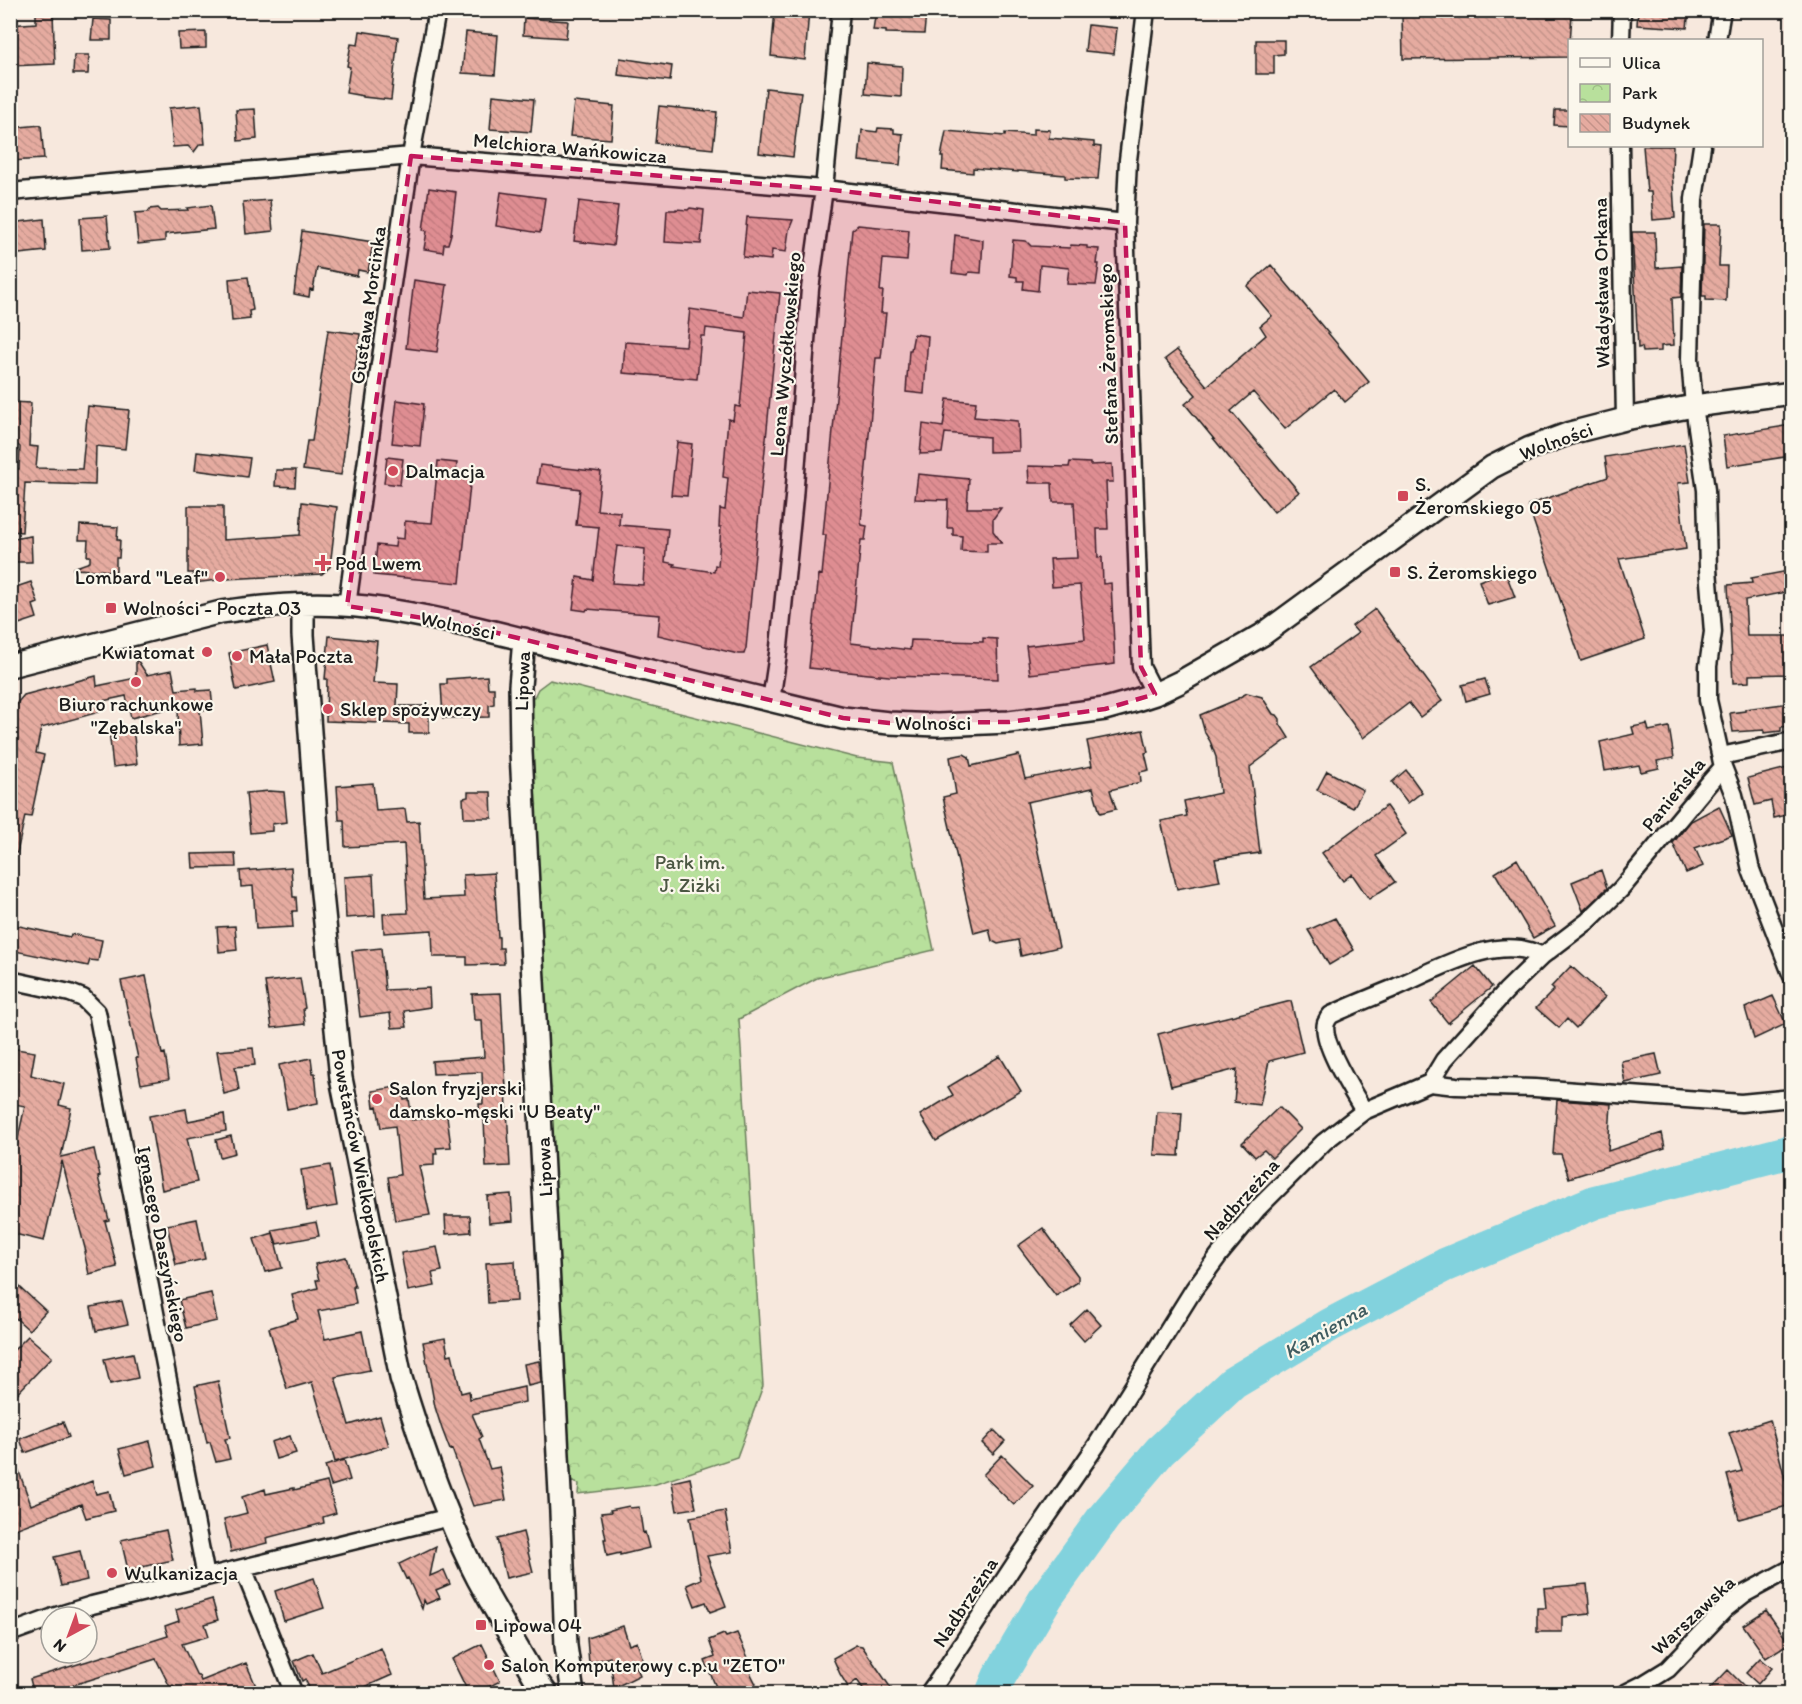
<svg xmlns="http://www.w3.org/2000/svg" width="1802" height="1704" font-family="Itim,sans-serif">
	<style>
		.park { fill: url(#park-crowns); stroke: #6a7e5c; stroke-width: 1.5 }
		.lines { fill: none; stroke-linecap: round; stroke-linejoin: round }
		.river { stroke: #82d2dd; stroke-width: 34 }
		.building { fill: url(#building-back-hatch); stroke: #1c1c1c; stroke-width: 1.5; fill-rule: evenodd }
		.minor-casing { stroke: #1c1c1c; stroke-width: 21 }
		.tertiary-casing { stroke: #1c1c1c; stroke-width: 26 }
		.minor { stroke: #fbf7ec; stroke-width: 16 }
		.tertiary { stroke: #fbf7ec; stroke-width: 21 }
		.marked { fill: #c2185b; fill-opacity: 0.2; stroke: #c2185b; stroke-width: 4.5; stroke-dasharray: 12 8; stroke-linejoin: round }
		.poi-dot { fill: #d1495b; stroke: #fbf7ec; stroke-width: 2 }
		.labels { text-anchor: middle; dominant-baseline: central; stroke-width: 4.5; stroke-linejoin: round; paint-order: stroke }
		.street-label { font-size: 20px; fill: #1c1c1c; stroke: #fbf7ec }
		.poi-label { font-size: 20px; fill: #1c1c1c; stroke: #fbf7ec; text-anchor: start }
		.park-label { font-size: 20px; fill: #4b5742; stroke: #fbf7ec }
		.water-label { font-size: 21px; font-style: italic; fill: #405c60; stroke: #fbf7ec }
	</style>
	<defs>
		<pattern id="park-crowns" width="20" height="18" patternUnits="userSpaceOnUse" patternTransform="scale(1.5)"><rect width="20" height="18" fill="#b8e09c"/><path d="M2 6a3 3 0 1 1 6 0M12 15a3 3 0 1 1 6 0" fill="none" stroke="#9ec086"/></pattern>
		<pattern id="building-back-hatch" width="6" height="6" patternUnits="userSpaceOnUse" patternTransform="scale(1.5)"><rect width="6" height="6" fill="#e5aba0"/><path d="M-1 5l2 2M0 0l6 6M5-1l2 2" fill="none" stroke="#c49389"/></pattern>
	</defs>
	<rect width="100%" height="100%" fill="#f7e8dd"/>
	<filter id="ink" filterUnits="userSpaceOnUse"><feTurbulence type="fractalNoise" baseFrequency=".0167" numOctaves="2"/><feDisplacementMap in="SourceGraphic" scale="12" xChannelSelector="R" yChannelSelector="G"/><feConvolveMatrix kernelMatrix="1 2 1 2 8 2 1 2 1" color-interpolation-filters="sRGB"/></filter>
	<g filter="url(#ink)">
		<path class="park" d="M550 680 857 758 893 762 934 950 817 978 739 1019 763 1386 737 1457 653 1485 578 1494 579 1484 573 1482 570 1483 528 704 530 696 534 697 538 689Z"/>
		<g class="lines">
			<path class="river" d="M992 1694 999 1677 1047 1596 1104 1517 1160 1451 1233 1383 1330 1325 1445 1265 1595 1202 1792 1151"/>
		</g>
		<path class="building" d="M775 10H809L805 60 771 56Z
			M876 10H920L919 13H926L924 34 886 33V31L873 30Z
			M1638 10H1689L1687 28 1637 25Z
			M36 14H53L55 64 10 66V25L36 23Z
			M1572 14 1569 57 1403 59 1402 15Z
			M524 18 568 21 566 38 523 35Z
			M93 19 111 20V40H91Z
			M1088 25 1117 28 1114 54 1085 51Z
			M360 31 398 37 391 100 363 97V96L346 93 350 67 347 66 351 44 358 45Z
			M206 32V48L179 49 178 33Z
			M466 32 498 35 495 75 462 73Z
			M1256 40H1284V54L1274 55V74H1256Z
			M74 55H89L88 74H73Z
			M620 58 672 66 670 81 618 75Z
			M867 63 902 66 901 97 865 94Z
			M766 88 801 92 793 157 759 153Z
			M493 95 534 99 531 132 490 129Z
			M574 102 614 106 611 139 570 136Z
			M201 105 205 144H200L194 152 188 146 173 147 169 108Z
			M659 106 717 112 713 149 655 143Z
			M255 109 257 139 238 141 236 110Z
			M1555 110H1569V126L1554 125Z
			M41 125 44 159 10 161V128Z
			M878 128 894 129V133L903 134 900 165 859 161 862 130 877 132Z
			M1033 129 1050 130 1049 138 1094 142V146L1101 147 1098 179 1065 178V175L1018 171V172L973 168V173L942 170 943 157H941L946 131 1005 136V133L1033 135Z
			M1643 146H1673L1672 170 1675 218 1653 220 1651 192H1647Z
			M429 188 456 192 451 234 448 244H444L443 252 424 249 427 231 423 230Z
			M501 192 545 198 540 233 496 226Z
			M270 200 273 231 246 234 243 202Z
			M579 201 618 206 613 246 574 241Z
			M211 205 214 229 165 234V241L138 244 135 213 148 212 150 209 158 208 161 211 188 210 187 208Z
			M690 208 704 210 701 244 665 242 667 210H676V209L688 210Z
			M107 216 110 248 82 250 80 218Z
			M747 217 793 220 789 230 786 252 772 250 771 260 743 257Z
			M44 219 46 251 10 255V223Z
			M1704 224H1721L1719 266H1727L1726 301 1706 300V296H1702Z
			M858 225 909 230 907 261 883 259 880 291H883L881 313H886L881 358H876L861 522 862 525 867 526 865 540H861L851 643 910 650 911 640 983 642V638L997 639 998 679 889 676 809 668 819 574 822 575 826 535H823L852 230Z
			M302 231 373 242 368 272 358 270 357 276 317 268 313 290 310 289 309 297 294 294Z
			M1632 232H1655L1656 268 1682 266 1681 297 1672 298 1674 345 1661 346V351L1643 352 1642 347 1638 348Z
			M955 235 983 240 981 273 969 272 968 275 952 273Z
			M1013 240 1026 241 1031 246 1070 248 1071 245 1087 246V248L1099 249 1097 264H1099L1096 285 1067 284 1069 268 1040 265 1038 291 1023 289 1024 281H1017V277L1010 276Z
			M1271 265 1369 382 1345 402 1334 389 1285 429 1253 392 1231 411 1299 492 1274 512 1185 404 1196 395 1165 359 1177 350 1207 386 1266 335 1260 326 1272 316 1247 286Z
			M248 277 253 310 249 311 250 319 232 321 229 279Z
			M414 280 447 285 437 352 406 348Z
			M747 290 780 293 746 648 744 654H738L658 635 660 615 587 609 586 611 573 609 577 577 593 580 599 527 576 525 580 489 537 483 540 465 601 472 597 510 620 512 619 525 668 529 665 562 675 564 674 566 714 572 715 565 718 566 721 527H719L720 509 725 510 728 478 723 477 728 419 733 420 735 406 740 407 747 333 706 328 705 336H701L697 379 623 373 625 342 686 346 690 309 744 317ZM617 546 645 549 643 585 612 583Z
			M328 330 360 334 341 475 303 470 307 441H312Z
			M914 334 928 336 924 394 906 392 909 350H911Z
			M947 399 976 402 974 417 1018 421 1019 451 989 452V437L945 433 942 453 920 454 923 424 943 427Z
			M397 400 424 404 420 446 392 443Z
			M10 402 31 403 29 446 38 447 36 468 82 469 88 406 129 410 125 449 96 446 95 485 25 483 22 532 10 531V468L19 469 20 447 10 438Z
			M1791 425V456L1727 466 1723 436Z
			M677 442 692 444 687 496 671 495Z
			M1684 444 1690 482 1678 483 1686 549 1619 559 1645 639 1581 661 1528 505 1608 477 1605 457Z
			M197 452 250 458 247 477 195 470Z
			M387 457 403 459 400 485 384 483Z
			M438 461 457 463 456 473 471 475 460 583 374 575 377 545 395 547 396 538 404 539 405 521 432 523Z
			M1070 462 1090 463V465L1112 464 1113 482H1106L1108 529H1097L1098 558 1102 557 1103 584 1111 583 1115 664 1030 674 1026 646 1085 639 1080 585 1052 587 1050 559 1077 558 1074 502H1053L1052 483H1029L1028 466 1069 467Z
			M276 470H296L295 487 275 486Z
			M918 474 969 479 967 508H1001L993 519V531L1002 543H987V552L961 551 962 536 953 535V528H947L948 500 915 499Z
			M302 502 337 507 330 567 322 574 226 579 194 583 193 573H188V506H223V540L300 535Z
			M80 525 118 527 117 540H120L119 558H116V571L73 569V568L90 562V556H87L88 540H79Z
			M31 536 32 562H13V539Z
			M1505 571 1515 597 1488 605 1479 581Z
			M1788 571 1791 581V591L1745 600 1747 636H1788L1789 674 1749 675V682L1733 683 1728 585 1752 583 1751 578Z
			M31 582 38 603 33 605 37 618 10 627V589Z
			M1375 609 1442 701 1420 717 1409 703 1363 738 1311 667 1358 633 1352 626Z
			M329 636 377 641 373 683 398 684 397 706H429V733H409V724L326 721 327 679H325Z
			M267 645 275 682 236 690 229 653Z
			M136 658 147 675 172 670 176 690 197 688V691L211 690 213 709 200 710 203 744 179 746 178 706 131 718 126 696 98 702 99 712 41 728 36 753 44 755 31 817 25 816 17 853 10 852V732L17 703 24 695 96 676 97 686 136 678Z
			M487 676 488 688H494V704L489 705V717L443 718 441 684H447V679Z
			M1485 679 1490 694 1466 701 1462 685Z
			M1247 693 1262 697 1273 714 1277 715 1280 719V724L1289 738 1250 767 1260 853 1215 859 1220 881 1177 889 1161 821 1187 816 1184 801 1220 793 1216 757 1210 741 1205 733 1200 715 1238 699V698Z
			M1791 703V726L1781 727V731L1764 733V730L1733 732 1730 713 1745 711V709Z
			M1647 724 1649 731 1669 727 1674 758 1657 761 1659 768 1641 772 1639 765 1605 771 1600 742 1634 734 1632 727Z
			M133 727 137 764 113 767 109 730Z
			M1143 730 1148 752 1145 753 1149 770 1140 772 1141 782 1110 790 1116 809 1100 813 1093 788 1027 802 1059 947 1021 956 1018 940 998 944 992 941 989 929 974 933 943 797 956 794 950 757 964 754 969 757 971 766 1019 755 1025 779 1092 766 1087 741Z
			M1791 767V814L1774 818 1771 801 1755 805 1748 778Z
			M1406 770 1422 792 1408 803 1392 782Z
			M1327 771 1363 790 1353 808 1317 790Z
			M373 783 376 811 405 809 407 822 419 821 424 899 464 897 463 875 494 873 498 937H499V948H503L504 964 467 965V957H433L432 930 384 933 383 914 408 913 404 844 345 847 344 820H339L337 786Z
			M269 791 284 792 287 822 272 824V831L250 833 246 793Z
			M468 792H491L492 818H464L463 798 468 797Z
			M1386 806 1406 834 1376 856 1395 882 1369 899 1352 874 1343 881 1322 853Z
			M1719 806 1732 835 1695 848 1703 866 1686 873 1673 843 1691 821Z
			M235 853 236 867 193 868 192 854Z
			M1517 859 1555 926 1533 938 1495 873Z
			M291 867 293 897H296L297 911H293L292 913 293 927 256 929 253 886 241 887 240 871Z
			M1601 870 1607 888 1583 911 1572 882Z
			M373 875 375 916 346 918 344 877Z
			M1335 918 1354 950 1329 965 1308 930Z
			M10 924 70 937 71 934 102 940 98 961 90 960 88 966 10 950Z
			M235 926 237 950 219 952 217 927Z
			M381 948 385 990 429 988 430 1007 404 1011 407 1027 392 1028 390 1013 360 1017 352 951Z
			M1475 966 1492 987 1448 1023 1431 1002Z
			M1571 966 1605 997 1576 1028 1567 1019 1559 1028 1536 1008 1554 990 1551 987Z
			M146 976 162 1054 165 1053 169 1079 141 1084 136 1058H138L121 981Z
			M300 978 305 1008 303 1009 305 1024 272 1028 265 982Z
			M501 993 510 1166 486 1167 484 1119H480L479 1104H483L482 1072 433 1074 432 1061 484 1057 482 1020H474L472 994Z
			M1773 996 1786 1024 1754 1039 1745 1008Z
			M1291 1001 1303 1052 1269 1061 1260 1105 1234 1102 1237 1069 1171 1086 1158 1034Z
			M10 1048 35 1052 31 1075 64 1084 59 1105 71 1108 61 1157 94 1149 100 1176 98 1177 109 1220 105 1221 117 1267 89 1274 84 1252H86L62 1161 44 1241 10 1233V1174L25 1106 10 1103Z
			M253 1048 255 1065 235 1067 239 1090 224 1094 217 1051Z
			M1656 1054 1661 1075 1625 1083 1621 1061Z
			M1000 1056 1021 1091 936 1141 920 1115 953 1095 948 1087Z
			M311 1058 313 1073H315L318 1103 287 1109 279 1065Z
			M402 1086 404 1100 409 1099 412 1120 447 1116 451 1147 436 1148 437 1154H434V1165L419 1166 430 1215 395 1221 388 1177 400 1175 395 1126 381 1128 377 1106 374 1107 372 1091Z
			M1557 1100 1611 1104 1608 1151 1662 1133 1665 1148 1569 1178 1561 1154H1553Z
			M1279 1107 1301 1129 1272 1158 1264 1150 1255 1157 1242 1143Z
			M186 1109 188 1121 224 1114 226 1131 187 1138 197 1182 162 1190 149 1116Z
			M1157 1112 1182 1113 1179 1156 1154 1155Z
			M231 1136 235 1153 220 1157 216 1140Z
			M330 1165 337 1206 307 1211 301 1170Z
			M511 1194 513 1221 489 1223 487 1196Z
			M445 1216H470L471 1232 446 1234Z
			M197 1219 205 1259 176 1265 167 1225Z
			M316 1222 319 1236 277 1244 272 1230Z
			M1043 1228 1078 1276V1282L1056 1296 1018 1246Z
			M273 1233 282 1268 265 1272 254 1239Z
			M437 1247 442 1271 432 1273 435 1286 408 1291 401 1253Z
			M346 1257 355 1287H353L356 1304 318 1311 325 1339 362 1331 370 1370 335 1377 349 1425 380 1416 389 1446 335 1462 312 1382 287 1389 269 1328 298 1319 292 1295 318 1288 316 1280H319L315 1264Z
			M515 1261 517 1301 488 1303 486 1263Z
			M10 1278 46 1311 29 1330 10 1313Z
			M211 1293 217 1321 186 1328 179 1300Z
			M122 1301 128 1324 96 1331 91 1307Z
			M1087 1309 1101 1325 1084 1341 1070 1325Z
			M28 1336 52 1357 10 1401V1354Z
			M445 1338 448 1355 452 1354 461 1393 469 1391 470 1399 524 1387 525 1402 472 1414 482 1437 479 1439 490 1469 500 1467 506 1500 473 1506 452 1449 450 1450 442 1429 435 1407 423 1342Z
			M133 1353 138 1378 110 1384 104 1359Z
			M539 1361 541 1383 528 1386 524 1364Z
			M218 1381 230 1438 225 1439 230 1459 216 1462 210 1442 207 1443 195 1386Z
			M1770 1420 1787 1486 1791 1485V1505L1739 1519 1727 1475 1742 1471 1729 1433Z
			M63 1422 69 1437 25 1453 20 1439Z
			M994 1430 1005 1441 993 1454 982 1443Z
			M290 1436 296 1453 276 1459 271 1442Z
			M150 1441 156 1466 126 1474 119 1449Z
			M12 1452 31 1505 92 1481 96 1494 109 1491 114 1511 86 1518 81 1504 10 1531V1453Z
			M1002 1455 1033 1486 1014 1505 983 1475Z
			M344 1460 350 1480 331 1486 325 1466Z
			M690 1478 696 1508 677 1511 672 1482Z
			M327 1482 336 1513 323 1517 324 1523 266 1538 267 1543 231 1552 224 1519 247 1513 242 1497 265 1489 266 1494 294 1488V1490Z
			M629 1506 630 1508 639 1507 643 1533 645 1532 649 1548 620 1555V1553L607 1556 604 1539H606L601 1513 611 1512 610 1510Z
			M725 1511 732 1552 707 1556 726 1606 710 1612 706 1602 695 1606 687 1585 701 1579 690 1517Z
			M166 1530 173 1560 128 1570 121 1540Z
			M523 1532 533 1572 506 1578 497 1539Z
			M436 1546 430 1576 444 1570 450 1584 436 1590 440 1598 426 1604 424 1600 422 1609 408 1578 406 1579 399 1564Z
			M80 1551 87 1580 61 1586 54 1557Z
			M314 1578 324 1608 284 1621 275 1591Z
			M1587 1584 1590 1614 1562 1617V1632H1537V1608H1546L1544 1588Z
			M212 1599 218 1620 205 1624 209 1636 182 1644 197 1676H199L201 1681 246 1663 256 1686 238 1694H172L176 1692 173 1685 170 1687 156 1659 45 1694H34L30 1679 168 1636 165 1626 179 1621 176 1610Z
			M1766 1610 1789 1643 1766 1658 1743 1625Z
			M623 1626 629 1645 637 1642 644 1663 636 1666 640 1675 614 1688 610 1657 589 1663 587 1638Z
			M737 1633 749 1660 745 1662 756 1684 738 1694H719L705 1661 715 1657 709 1640 724 1634 726 1637Z
			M482 1644 500 1681 475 1694H469L452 1659Z
			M856 1645 862 1646 895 1694H867L857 1680 848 1687 840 1674 833 1658Z
			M381 1648 392 1675 349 1694H312L305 1679 302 1681 294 1661 313 1653 322 1673Z
			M1760 1658 1772 1668 1758 1684 1746 1673Z
			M1728 1670 1752 1694H1705Z"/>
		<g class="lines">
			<defs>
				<path id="minor" d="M1146 10 1128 160 1125 223 1141 667 1155 694
					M1621 40 1622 10
					M1717 40 1722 10
					M1620 146 1625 419
					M10 192 411 156 824 189 1125 223
					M347 606 379 371 411 156 437 10
					M771 701 779 647 794 498 810 289 824 189 841 10
					M1721 756 1792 741
					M1723 767 1734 795 1751 870 1792 976
					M10 980 70 993 83 998 97 1012 206 1577
					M1430 1083 1444 1060 1506 991 1542 956 1588 921 1621 889 1709 783 1723 767 1708 700V666L1713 632 1708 569 1706 490 1694 406 1690 359 1694 199 1702 146
					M1364 1111C1354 1094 1320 1041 1326 1023 1327 1020 1329 1017 1331 1015 1352 1005 1373 997 1394 988 1436 970 1497 932 1542 956
					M243 1568 294 1694
					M53 1617 92 1605 450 1517
					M10 1633 51 1618
					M928 1694 939 1679 1018 1559 1096 1446 1194 1289 1219 1255 1258 1208 1324 1142 1364 1111 1430 1083 1456 1086 1535 1088 1741 1103 1792 1098
					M1624 1694 1642 1685 1668 1669 1725 1609 1744 1594 1792 1568"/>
				<path id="tertiary" d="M303 605V635L321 884 341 1078 401 1378C421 1444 446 1518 478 1579 496 1612 516 1645 535 1678L547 1694
					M524 639 520 686 521 752 561 1512 566 1646 573 1694
					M10 666 221 612C268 605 318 601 366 607 438 616 508 636 578 653 667 675 754 697 843 718L889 723 937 725 1009 722 1105 709 1130 702 1155 694 1180 682 1262 635 1492 467 1530 448 1570 433 1625 419 1694 406 1792 393"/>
			</defs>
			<use href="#minor" class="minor-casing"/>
			<use href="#tertiary" class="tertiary-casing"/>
			<use href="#minor" class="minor"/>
			<use href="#tertiary" class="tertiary"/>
		</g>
	</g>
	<path class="marked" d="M411 156 824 189 1125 223 1141 667 1155 694 1105 709 1009 722 889 723 843 718 461 624 347 606Z"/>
	<g class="poi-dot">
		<circle cx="393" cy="471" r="6"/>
		<rect x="1397" y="490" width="12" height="12" rx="3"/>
		<path d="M320 554h6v6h6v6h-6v6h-6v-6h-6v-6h6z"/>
		<rect x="1389" y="566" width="12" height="12" rx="3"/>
		<circle cx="220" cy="577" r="6"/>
		<rect x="105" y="602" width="12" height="12" rx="3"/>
		<circle cx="207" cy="652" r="6"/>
		<circle cx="237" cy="656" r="6"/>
		<circle cx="136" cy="682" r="6"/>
		<circle cx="328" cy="709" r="6"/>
		<circle cx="377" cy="1099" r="6"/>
		<circle cx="112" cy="1573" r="6"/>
		<rect x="475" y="1619" width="12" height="12" rx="3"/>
		<circle cx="489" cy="1665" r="6"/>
	</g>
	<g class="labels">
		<g class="street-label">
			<text transform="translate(570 148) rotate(5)">Melchiora Wańkowicza</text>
			<text transform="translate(1601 283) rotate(-91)">Władysława Orkana</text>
			<text transform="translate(368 305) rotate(-82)">Gustawa Morcinka</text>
			<text transform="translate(785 354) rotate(-85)">Leona Wyczółkowskiego</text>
			<text transform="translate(1108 354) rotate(-92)">Stefana Żeromskiego</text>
			<text transform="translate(1556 441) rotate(-20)">Wolności</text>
			<text transform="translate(458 625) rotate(12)">Wolności</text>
			<text transform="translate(522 681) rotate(-88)">Lipowa</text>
			<text x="933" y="723">Wolności</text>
			<text transform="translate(1673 794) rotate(-51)">Panieńska</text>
			<text transform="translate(361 1166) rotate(79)">Powstańców Wielkopolskich</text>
			<text transform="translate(544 1167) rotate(-93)">Lipowa</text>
			<text transform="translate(1241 1199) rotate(-48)">Nadbrzeżna</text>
			<text transform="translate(163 1244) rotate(79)">Ignacego Daszyńskiego</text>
			<text transform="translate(965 1602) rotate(-57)">Nadbrzeżna</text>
			<text transform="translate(1693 1615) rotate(-43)">Warszawska</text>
		</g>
		<g class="poi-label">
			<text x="405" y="471">Dalmacja</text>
			<text x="1415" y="484">S.<tspan x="1415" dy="23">Żeromskiego 05</tspan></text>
			<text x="335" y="563">Pod Lwem</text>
			<text x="1407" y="572">S. Żeromskiego</text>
			<text x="208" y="577" text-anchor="end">Lombard "Leaf"</text>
			<text x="123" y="608">Wolności - Poczta 03</text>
			<text x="195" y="652" text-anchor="end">Kwiatomat</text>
			<text x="249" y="656">Mała Poczta</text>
			<text x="136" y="704" text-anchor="middle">Biuro rachunkowe<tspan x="136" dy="23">"Zębalska"</tspan></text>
			<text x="340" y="709">Sklep spożywczy</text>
			<text x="389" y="1088">Salon fryzjerski<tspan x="389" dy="23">damsko-męski "U Beaty"</tspan></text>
			<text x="124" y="1573">Wulkanizacja</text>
			<text x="493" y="1625">Lipowa 04</text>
			<text x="501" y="1665">Salon Komputerowy c.p.u "ZETO"</text>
		</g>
		<g class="park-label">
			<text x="690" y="862">Park im.<tspan x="690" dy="23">J. Ziżki</tspan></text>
		</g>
		<g class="water-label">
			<text transform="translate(1325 1330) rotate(-30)">Kamienna</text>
		</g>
	</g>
	<rect width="1802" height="1704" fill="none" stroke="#fbf7ec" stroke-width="36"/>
	<rect x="18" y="18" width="1766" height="1668" fill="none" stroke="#1c1c1c" stroke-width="2" filter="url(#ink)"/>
	<rect x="1568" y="39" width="195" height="108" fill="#fbf7ec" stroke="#a29f99" stroke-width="1.5"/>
	<rect x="1580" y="58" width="30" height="9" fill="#fbf7ec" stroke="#a29f99" stroke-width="1.5"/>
	<text x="1622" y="69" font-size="18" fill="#1c1c1c">Ulica</text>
	<rect x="1580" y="84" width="30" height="18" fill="url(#park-crowns)" stroke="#a29f99" stroke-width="1.5"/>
	<text x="1622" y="99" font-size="18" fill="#1c1c1c">Park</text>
	<rect x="1580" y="114" width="30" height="18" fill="url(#building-back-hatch)" stroke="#a29f99" stroke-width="1.5"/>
	<text x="1622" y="129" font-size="18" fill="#1c1c1c">Budynek</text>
	<g transform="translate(69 1635) rotate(221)"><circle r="28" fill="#fbf7ec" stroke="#a29f99" stroke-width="1.5"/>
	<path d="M0-4.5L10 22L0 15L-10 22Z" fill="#d1495b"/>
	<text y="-9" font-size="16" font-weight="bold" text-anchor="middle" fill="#1c1c1c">N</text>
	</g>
</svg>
